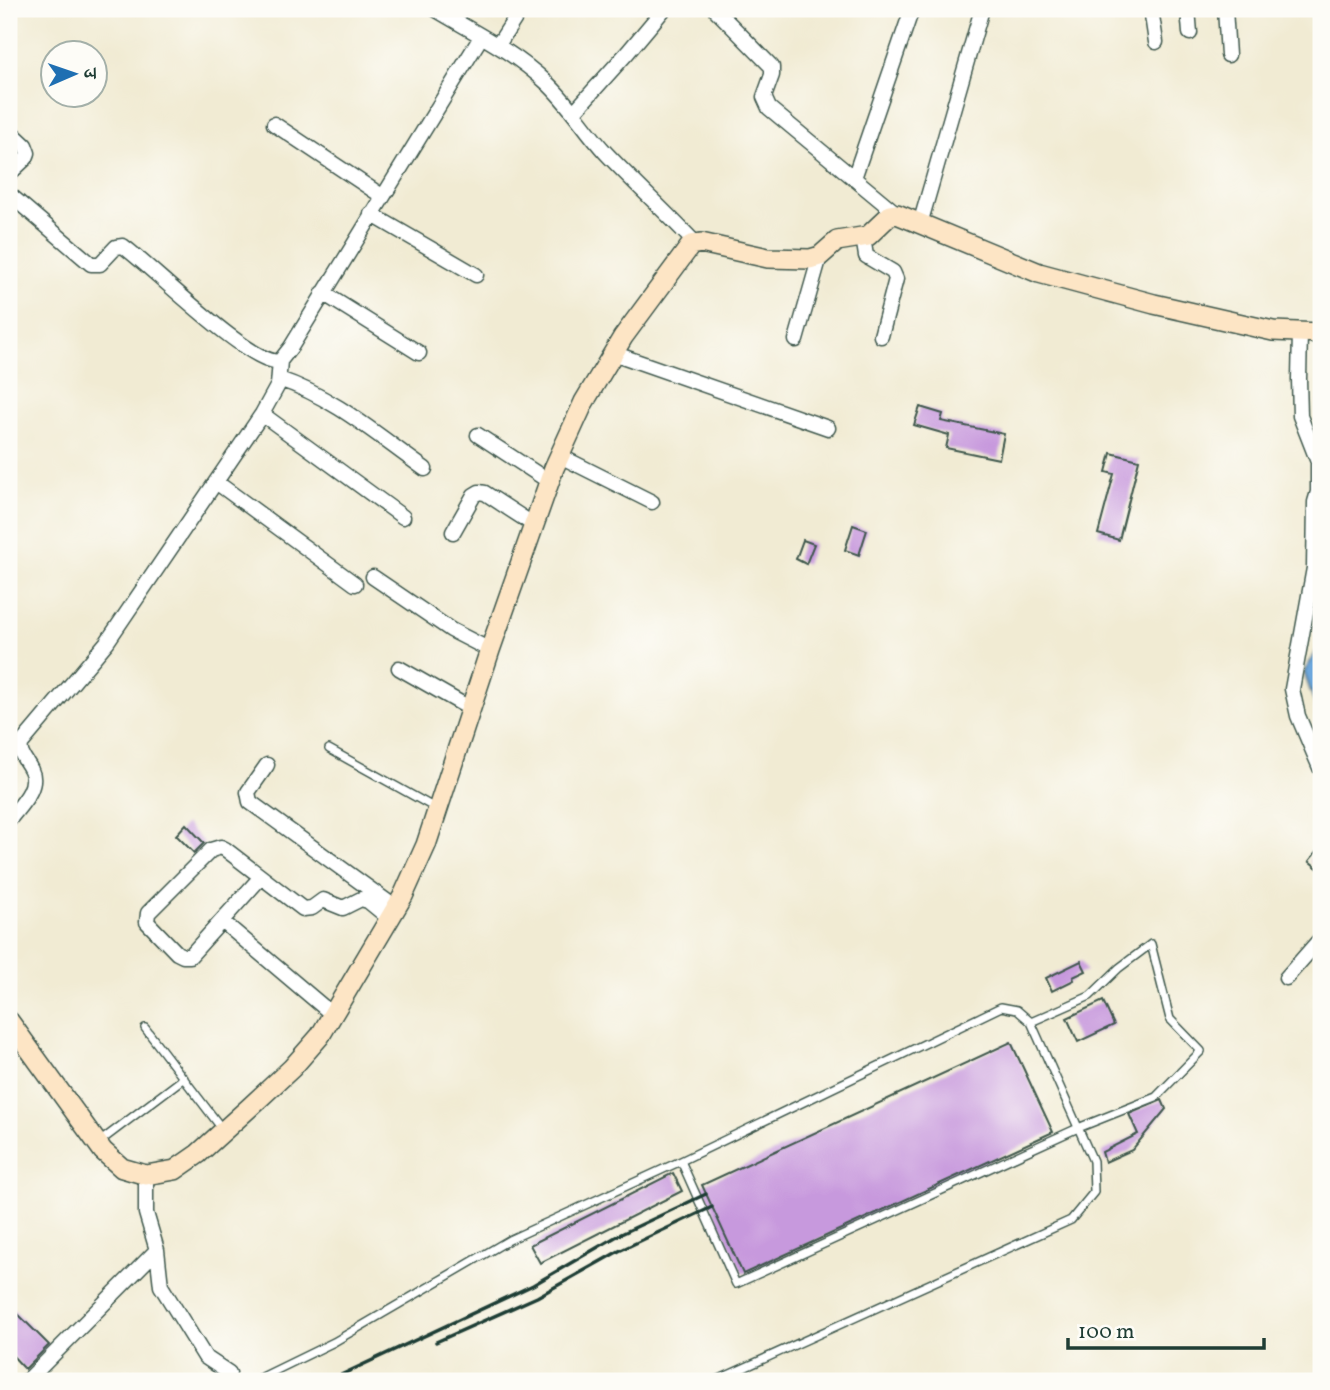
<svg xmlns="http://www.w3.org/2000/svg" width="1330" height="1390" font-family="Vollkorn,'Noto Serif Devanagari',serif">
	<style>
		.water { fill: #6da7dd; stroke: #467288; stroke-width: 2 }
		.building { fill: #c799dd }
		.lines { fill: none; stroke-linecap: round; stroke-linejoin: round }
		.lane-casing { stroke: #3e574c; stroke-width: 10 }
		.street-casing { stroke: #3e574c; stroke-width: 17 }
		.secondary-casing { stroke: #3e574c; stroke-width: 22 }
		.lane { stroke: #fff; stroke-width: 7 }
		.street { stroke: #fff; stroke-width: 14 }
		.secondary { stroke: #fde5c5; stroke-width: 19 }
		.rail { stroke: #1f3d34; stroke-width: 3.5 }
	</style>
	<rect width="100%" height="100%" fill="#fdfcf7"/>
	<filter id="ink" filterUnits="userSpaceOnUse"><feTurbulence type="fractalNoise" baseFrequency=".0143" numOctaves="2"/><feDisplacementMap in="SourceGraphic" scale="14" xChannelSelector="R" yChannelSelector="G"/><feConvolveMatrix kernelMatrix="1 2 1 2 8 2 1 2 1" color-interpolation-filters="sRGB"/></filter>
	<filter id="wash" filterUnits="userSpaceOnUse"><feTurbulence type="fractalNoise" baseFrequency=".00686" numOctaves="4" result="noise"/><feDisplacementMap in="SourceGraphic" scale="28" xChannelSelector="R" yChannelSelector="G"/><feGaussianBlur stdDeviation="1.57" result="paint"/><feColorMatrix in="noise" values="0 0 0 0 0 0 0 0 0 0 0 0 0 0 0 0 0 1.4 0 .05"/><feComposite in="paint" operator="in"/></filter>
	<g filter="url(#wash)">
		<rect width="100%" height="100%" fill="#f1ebd3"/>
		<path class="water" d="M1321 644V722L1304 672Z"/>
		<g id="blocks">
			<path class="building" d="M920 407 943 414 941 421 1004 434 999 459 946 448 949 435 914 425Z
				M1111 453 1139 460 1119 540 1098 534 1114 474 1106 472Z
				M853 525 867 530 859 555 845 550Z
				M803 540 814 544 806 564 796 559Z
				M186 824 204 843 194 853 176 835Z
				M1321 846V871L1309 861Z
				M1081 961 1086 971 1073 977 1074 980 1052 991 1046 978Z
				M1103 1001 1114 1025 1078 1042 1067 1018Z
				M1011 1042 1053 1132 743 1274 702 1185Z
				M1162 1100 1166 1109 1132 1150 1105 1162 1102 1152 1138 1134 1129 1114Z
				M673 1173 682 1191 540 1263 530 1245Z
				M9 1305 49 1345 25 1369 9 1352Z"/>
		</g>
	</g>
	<g filter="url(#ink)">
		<use href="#blocks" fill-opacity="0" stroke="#3e574c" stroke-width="2"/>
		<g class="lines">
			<defs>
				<path id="lane" d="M329 749 437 809
					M145 1028 223 1130
					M98 1143 184 1078
					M681 1161 736 1284 1078 1128 1156 1097 1201 1051 1170 1019 1151 944 1119 968 1090 996 1031 1022
					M254 1381 334 1342 509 1240 681 1161 1001 1007 1017 1010 1031 1022 1093 1161 1094 1192 1071 1220 715 1381"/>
				<path id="street" d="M435 9C473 32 513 51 546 82 569 103 584 129 605 152 634 183 666 212 695 243
					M715 9 772 67V75L764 97 769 108 897 214
					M1151 9 1156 42
					M1188 9 1190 33
					M1225 9 1228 55
					M498 45 521 9
					M574 112 628 52 664 9
					M274 124 382 196
					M9 130 25 145 28 153 26 158 9 174
					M854 178 912 9
					M9 194 91 264H100L116 247 123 246C150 265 253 368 280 361L291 347 481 37
					M371 214 476 275
					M920 224 982 9
					M863 237 866 256 893 272 896 279 881 336
					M323 293 419 353
					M1300 332 1299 379 1300 416 1318 462V492L1315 502 1314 568 1292 689 1298 716 1321 770
					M796 340 820 256
					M613 353 828 428
					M279 379C334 397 378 436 425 469
					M262 414 403 517
					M478 435 550 482
					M560 456 652 502
					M216 482 355 584
					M453 532 474 495 479 492 485 493 534 525
					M373 577 451 630 490 650
					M399 668 471 709
					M267 765 248 792 250 802 396 908
					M9 820C19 806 40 788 31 770 26 759 19 756 21 744L107 642 262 414 278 385 280 361
					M261 877 190 956H183L177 953 147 922 148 913 211 850 221 847 225 849 303 909 312 908 323 900 343 908 361 899 368 901 390 919
					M222 921 333 1015
					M1286 978 1321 938
					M146 1175V1213L157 1250 161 1286 205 1357 229 1373
					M27 1381 157 1250"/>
				<path id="secondary" d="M9 1021 103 1151 122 1168 146 1175 175 1170 198 1154 250 1107 292 1068 320 1036 403 896 426 845 490 650 554 468 584 402 623 337 691 245 701 243 768 258 810 259 820 256 837 241 868 236 890 215 897 214 1039 273 1154 304 1273 331 1321 333"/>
			</defs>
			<use href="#lane" class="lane-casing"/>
			<use href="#street" class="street-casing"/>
			<use href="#secondary" class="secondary-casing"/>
			<use href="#lane" class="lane"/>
			<use href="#street" class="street"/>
			<use href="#secondary" class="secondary"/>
			<path class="rail" d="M436 1342 537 1297 619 1251 712 1207
				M328 1381 533 1285 619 1235 706 1194"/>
		</g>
	</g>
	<rect width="1330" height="1390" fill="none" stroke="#fdfcf7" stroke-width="35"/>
	<g transform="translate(74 74) rotate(88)"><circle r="33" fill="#fdfcf7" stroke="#a4b0a9" stroke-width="2"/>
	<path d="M0-5L12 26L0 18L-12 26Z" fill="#1f6fb2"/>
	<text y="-10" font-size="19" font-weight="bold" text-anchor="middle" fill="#1f3d34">उ</text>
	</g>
	<path d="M1068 1338v10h196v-10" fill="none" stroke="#1f3d34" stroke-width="3.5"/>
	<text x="1078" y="1338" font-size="21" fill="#1f3d34" stroke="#fdfcf7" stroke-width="5" paint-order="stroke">100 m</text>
</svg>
